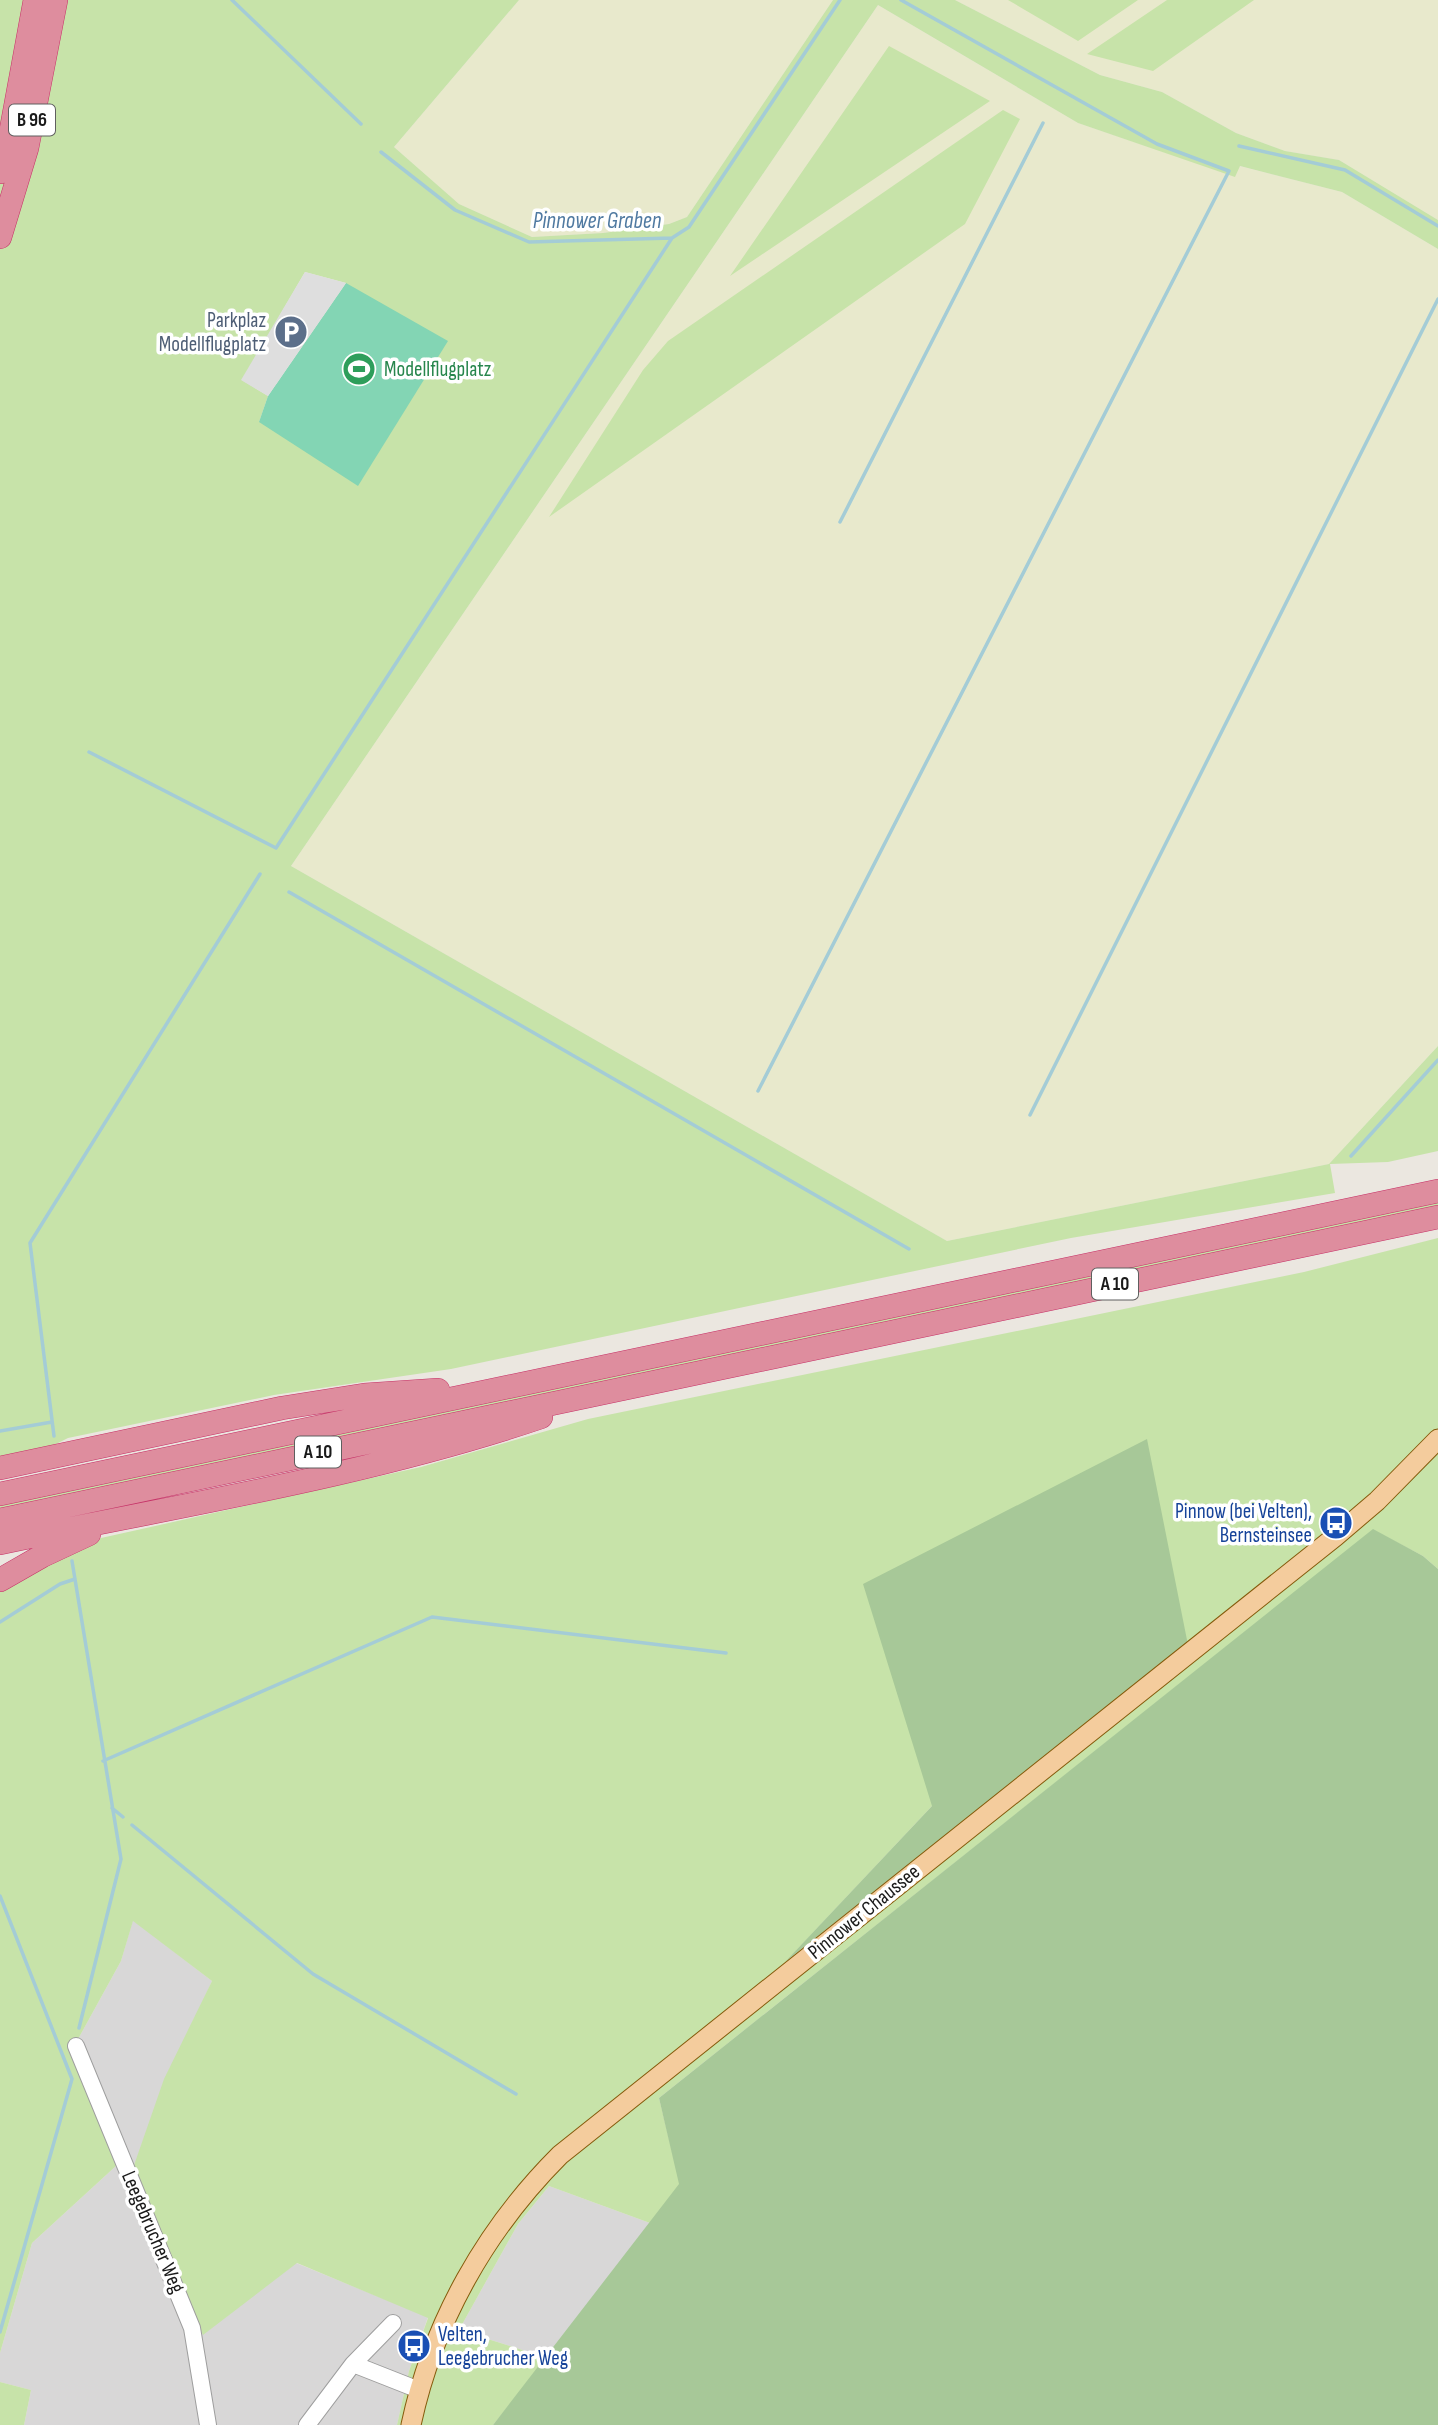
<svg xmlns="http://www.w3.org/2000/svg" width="1438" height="2425" font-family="'Sofia Sans Condensed',sans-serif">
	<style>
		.residential { fill: #d8d7d7 }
		.farmland { fill: #e8e9cc }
		.grass { fill: #c7e3a9; fill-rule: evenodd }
		.forest { fill: #a7c898 }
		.pitch { fill: #83d5b4 }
		.parking { fill: #dedede }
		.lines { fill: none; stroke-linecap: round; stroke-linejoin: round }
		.stream { stroke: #a4ccd6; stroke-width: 3.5 }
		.minor-casing { stroke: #9e9e9e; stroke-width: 18 }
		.major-casing { stroke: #855a0b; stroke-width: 21 }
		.highway-casing { stroke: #c63167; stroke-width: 24 }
		.minor { stroke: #fff; stroke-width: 16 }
		.major { stroke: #f4cc9d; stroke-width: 19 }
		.highway { stroke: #de8d9e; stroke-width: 23 }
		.labels { text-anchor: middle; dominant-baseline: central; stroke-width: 7; stroke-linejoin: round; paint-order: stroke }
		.shield { fill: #fff; stroke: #5f5f5f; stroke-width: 2 }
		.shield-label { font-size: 19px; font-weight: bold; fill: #1a1a1a }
		.service-label { font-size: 21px; fill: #4e5e75; stroke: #fff; text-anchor: end }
		.leisure-label { font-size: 21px; fill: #27864d; stroke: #fff; text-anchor: start }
		.transit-label { font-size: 21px; fill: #164399; stroke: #fff; text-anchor: end }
		.street-label { font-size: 21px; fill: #1a1a1a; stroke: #fff }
		.water-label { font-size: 23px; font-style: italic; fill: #507aa1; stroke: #fff }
	</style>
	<rect width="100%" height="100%" fill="#ebe7e0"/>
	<path class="residential" d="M133 1920 212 1981 198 2012 203 2334 296 2263 428 2317 409 2371 397 2425H24L31 2390 0 2382V2353L32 2243 117 2165 77 2041 121 1961Z
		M549 2186 650 2223 548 2358 459 2330 518 2224Z"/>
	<path class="farmland" d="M519 0H833L687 217 669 224 603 233 532 237 459 204 394 147Z
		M955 0H1438V220L1339 160 1285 151 1236 133 1162 92 1100 75Z
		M878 5 1078 123 1235 176 1239 166 1342 192 1438 249V1046L1329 1164 947 1241 291 866Z"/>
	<path class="grass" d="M0 0H519L394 147 459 204 532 237 603 233 669 224 687 217 833 0H955L1100 75 1162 92 1236 133 1285 151 1339 160 1438 220V249L1342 192 1240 166 1235 177 1078 123 878 5 291 866 947 1241 1329 1164 1438 1046V1151L1388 1162 1330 1164 1335 1193 1071 1238 451 1369 274 1395 68 1438 52 1446 0 1457ZM305 272 346 283 259 422 268 396 242 380Z
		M1008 0H1138L1078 41Z
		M1167 0H1254L1153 71 1087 54Z
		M889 46 990 101 730 276Z
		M1003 110 1020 119 965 224 549 517 643 370 668 341Z
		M1438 1200V1206L0 1510V1503Z
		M1438 1238V1569L1423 1556 1373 1530 659 2098 680 2184 650 2223 549 2186 518 2224 459 2330 548 2358 493 2425H397L409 2371 428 2318 297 2263 203 2335 132 2171 164 2079 212 1981 133 1921 121 1961 77 2041 117 2165 32 2243 0 2353V1590L83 1542 421 1467 588 1419 1304 1272ZM1188 1646 791 1957H790L932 1806Z
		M0 2382 31 2390 24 2425H0Z"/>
	<path class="forest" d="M1147 1439 1188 1645 785 1962 932 1806 863 1584Z
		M1373 1529 1423 1556 1438 1569V2425H493L679 2184 659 2098Z"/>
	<path class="pitch" d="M346 283 448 341 358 486 259 422 268 396Z"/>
	<path class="parking" d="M305 272 346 283 268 396 241 380Z"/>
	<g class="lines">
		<path class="stream" d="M232 0 361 124
			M1239 146 1345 170 1438 226
			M381 152 455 210 529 242 672 238 689 227 840 0
			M840 522 1043 123
			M89 752 276 848 672 238
			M289 892 909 1249
			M758 1091 1229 171 1157 144 901 0
			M1030 1115 1438 299
			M1351 1156 1438 1060
			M0 1431 52 1422
			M54 1436 30 1243 260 874
			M72 1561 121 1859 79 2028
			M0 1622 60 1584 75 1579
			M103 1761 432 1617 726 1653
			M112 1808 123 1817
			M132 1825 313 1974 516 2094
			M0 1896 72 2079 0 2332"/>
		<defs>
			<path id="minor" d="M76 2046 192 2328 208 2425
				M353 2364 419 2390
				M307 2425 353 2364 393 2323"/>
			<path id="major" d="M411 2425C433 2322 486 2229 560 2155L1336 1536 1377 1501 1438 1439"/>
			<path id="highway" d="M0 172 10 136 35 0
				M0 237 27 148 56 0
				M0 1468 282 1408 364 1395 438 1390
				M0 1494 1438 1191
				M0 1520 1438 1217
				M0 1543C181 1505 366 1476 541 1417
				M0 1580 42 1556 89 1534"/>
		</defs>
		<use href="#minor" class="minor-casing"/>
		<use href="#major" class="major-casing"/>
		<use href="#highway" class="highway-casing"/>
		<use href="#minor" class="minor"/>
		<use href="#major" class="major"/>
		<use href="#highway" class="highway"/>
	</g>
	<defs>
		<symbol id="parking-disc" viewBox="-11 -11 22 22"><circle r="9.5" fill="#5c6f8a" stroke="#fff"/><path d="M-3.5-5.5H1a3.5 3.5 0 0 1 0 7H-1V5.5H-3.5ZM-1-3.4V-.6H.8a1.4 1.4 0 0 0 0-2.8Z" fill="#fff"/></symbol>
		<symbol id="stadium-disc" viewBox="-11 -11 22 22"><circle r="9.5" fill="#2e9e5b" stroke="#fff"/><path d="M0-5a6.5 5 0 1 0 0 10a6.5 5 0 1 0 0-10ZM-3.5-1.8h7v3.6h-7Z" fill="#fff"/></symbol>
		<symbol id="bus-disc" viewBox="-11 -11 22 22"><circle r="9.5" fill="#1a4fb4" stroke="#fff"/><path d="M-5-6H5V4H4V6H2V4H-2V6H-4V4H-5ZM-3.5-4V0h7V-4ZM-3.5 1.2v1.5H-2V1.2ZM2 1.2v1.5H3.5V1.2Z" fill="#fff"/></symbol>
	</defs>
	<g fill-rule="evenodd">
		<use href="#parking-disc" x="272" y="313" width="38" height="38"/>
		<use href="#stadium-disc" x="340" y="350" width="38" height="38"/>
		<use href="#bus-disc" x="1317" y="1504" width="38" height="38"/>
		<use href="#bus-disc" x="395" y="2327" width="38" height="38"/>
	</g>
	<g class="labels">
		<g class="shield">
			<rect x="9" y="104.5" width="46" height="31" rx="5"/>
			<rect x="1092" y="1268.5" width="46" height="31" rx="5"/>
			<rect x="295" y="1436.5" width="46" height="31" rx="5"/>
		</g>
		<g class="shield-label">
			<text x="32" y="120">B 96</text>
			<text x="1115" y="1284">A 10</text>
			<text x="318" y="1452">A 10</text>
		</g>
		<g class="service-label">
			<text x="266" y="320">Parkplaz<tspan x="266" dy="24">Modellflugplatz</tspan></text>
		</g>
		<g class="leisure-label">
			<text x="384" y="369">Modellflugplatz</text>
		</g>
		<g class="transit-label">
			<text x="1312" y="1511">Pinnow (bei Velten),<tspan x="1312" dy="24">Bernsteinsee</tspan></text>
			<text x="438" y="2334" text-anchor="start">Velten,<tspan x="438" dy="24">Leegebrucher Weg</tspan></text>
		</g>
		<g class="street-label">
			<text transform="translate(864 1912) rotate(-39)">Pinnower Chaussee</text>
			<text transform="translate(153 2232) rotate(67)">Leegebrucher Weg</text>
		</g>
		<g class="water-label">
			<text x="597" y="221">Pinnower Graben</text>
		</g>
	</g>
</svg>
